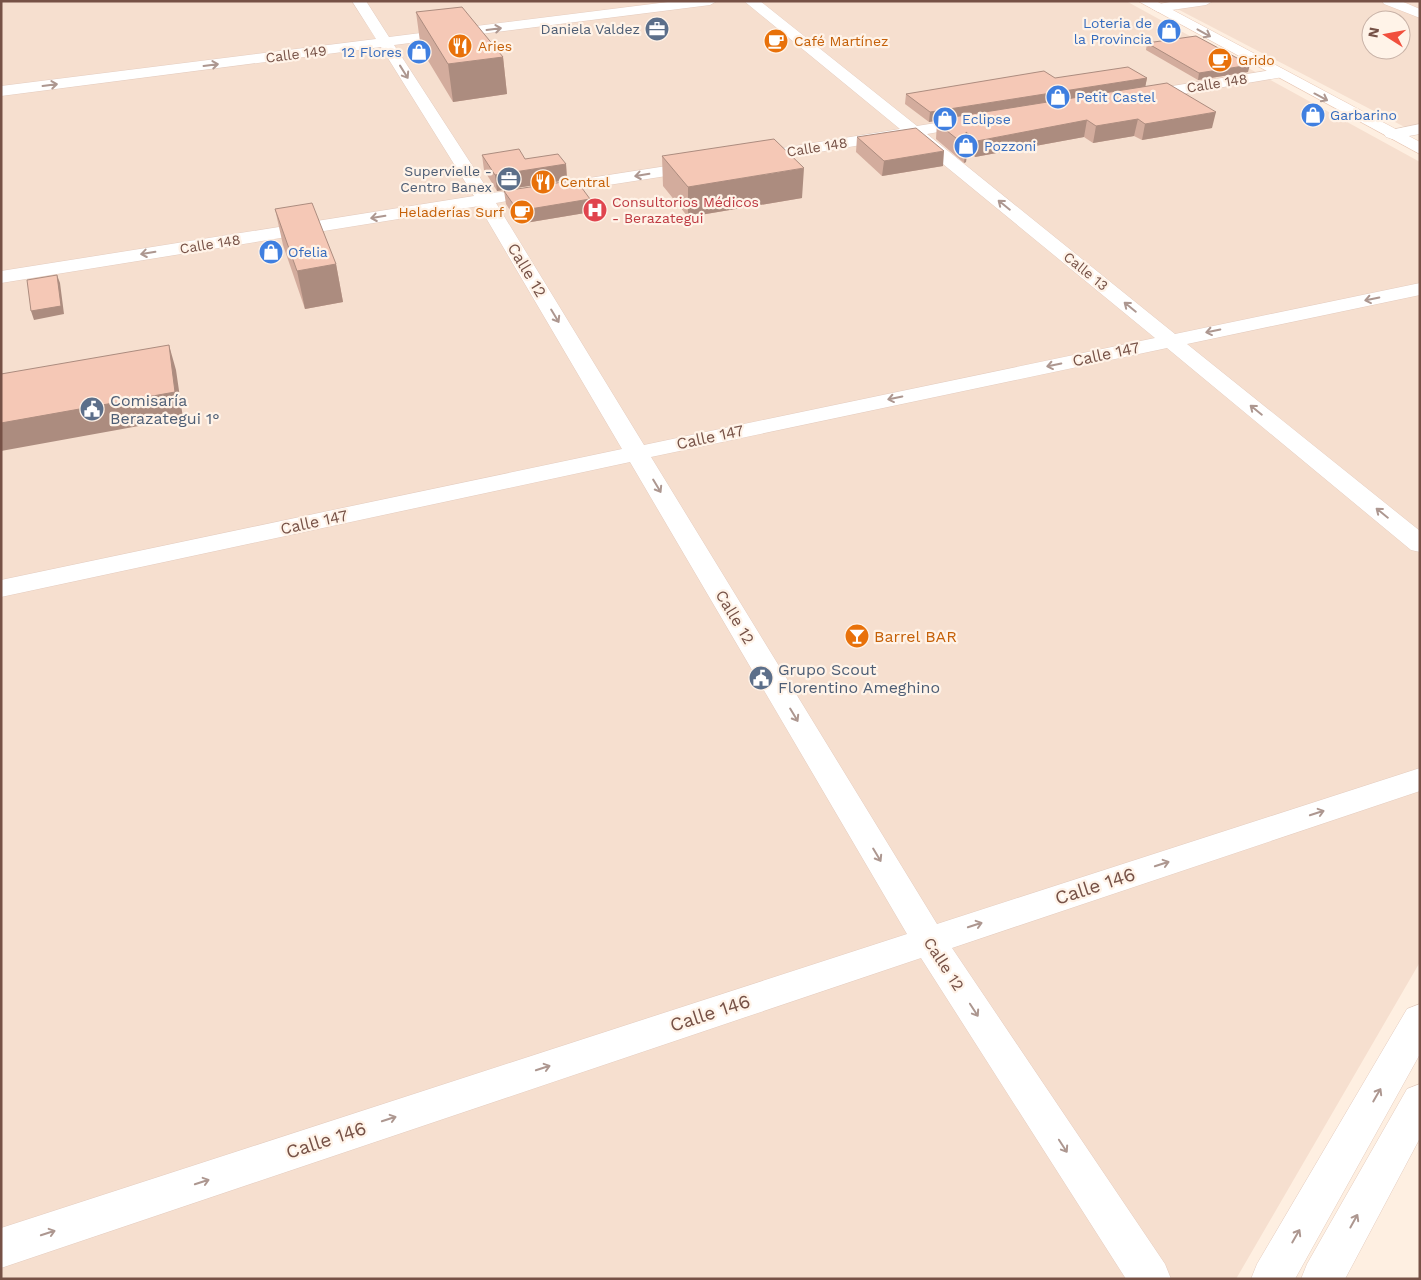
<svg xmlns="http://www.w3.org/2000/svg" width="1421" height="1280" font-family="'Work Sans',sans-serif">
	<style>
		.residential { fill: #f6dfcf; fill-rule: evenodd }
		.lines { fill: none; stroke-linecap: round; stroke-linejoin: round }
		.street-casing { stroke: #e4ccbf; stroke-width: 1 }
		.secondary-casing { stroke: #eaccbb; stroke-width: 1 }
		.street { fill: #fff; fill-rule: evenodd }
		.secondary { fill: #fff; fill-rule: evenodd }
		.wall { fill: #d3ac9d }
		.shaded-wall { fill: #ac8c7f }
		.building { fill: #f5c8b6; stroke: #ac8c7f }
		.oneway { stroke: #ad9790 }
		.labels { text-anchor: middle; dominant-baseline: central; stroke-width: 4.5; stroke-linejoin: round; paint-order: stroke }
		.far-shop-label { font-size: 14px; fill: #366cbe; stroke: #fff3e8; text-anchor: start }
		.far-service-label { font-size: 14px; fill: #4e5e75; stroke: #fff3e8; text-anchor: end }
		.far-food-label { font-size: 14px; fill: #c56008; stroke: #fff3e8; text-anchor: start }
		.far-street-label { font-size: 14px; fill: #765146; stroke: #fff3e8 }
		.far-health-label { font-size: 14px; fill: #be3a42; stroke: #fff3e8; text-anchor: start }
		.street-label { font-size: 16px; fill: #765146; stroke: #fff3e8 }
		.service-label { font-size: 16px; fill: #4e5e75; stroke: #fff3e8; text-anchor: start }
		.food-label { font-size: 16px; fill: #c56008; stroke: #fff3e8; text-anchor: start }
		.near-street-label { font-size: 19px; fill: #765146; stroke: #fff3e8 }
	</style>
	<rect width="100%" height="100%" fill="#feefe1"/>
	<path class="residential" d="M1 1H1126L1420 162V962L1236 1279H1Z
		M1162 1H1420V135ZM1371 20H1401V50H1371Z"/>
	<g class="lines">
		<defs>
			<path id="street" d="M352 1H366L389 37 676 1H717L710 5 394 45 490 193 501 192 507 193 510 197 507 201 496 203 644 445 1155 338 910 137 751 163 745 162 743 158 745 154 751 153 900 129 744 1H760L917 126 973 117 979 119 981 122 979 125 927 134 1175 334 1420 283V295L1187 344 1420 531V552L1411 550 1167 348 651 457 937 924 1420 768V791L952 948 1165 1264 1171 1279H1126L921 958 1 1268V1228L907 934 630 462 1 597V580L622 449 479 206 1 283V271L474 196 381 47 1 96V86L376 39Z
				M1176 1H1213L1206 5 1158 12 1151 8 1153 5Z
				M1278 69 1283 71 1286 74 1283 77 1141 101 1135 99 1133 96 1135 93 1141 91Z
				M1420 124V134L1392 139 1386 137 1384 134 1386 131Z
				M699 161 705 162 708 166 705 170 544 195 538 194 535 190 538 186 544 185Z
				M1420 1004V1054L1295 1279H1251L1257 1264 1407 1009Z
				M1420 1084V1138L1345 1279H1301L1307 1264 1407 1089Z"/>
			<path id="secondary" d="M1138 1H1156L1420 142V154Z
				M1382 1H1401L1420 9V18L1384 4Z"/>
		</defs>
		<use href="#street" class="street-casing"/>
		<use href="#secondary" class="secondary-casing"/>
		<use href="#street" class="street"/>
		<use href="#secondary" class="secondary"/>
	</g>
	<path class="wall" d="M416 12 503 57 507 94 453 102 421 49Z
		M1147 43 1248 72 1198 80 1146 50Z
		M1055 78H1147L1145 87 1212 128 1142 140 1134 136 1093 143 1084 137 975 157 967 151 966 162 964 163 936 139 937 123 946 122V119L929 122 905 104 906 94Z
		M857 137 943 166 882 176 856 152Z
		M482 155 525 159 566 164 567 180 497 191 484 170Z
		M662 156 802 198 688 217 663 186Z
		M504 191 590 199 591 212 519 224 506 204Z
		M275 209 336 264 343 302 305 309 283 245Z"/>
	<path class="shaded-wall" d="M503 57 507 94 453 102 448 64Z
		M1250 65 1248 72 1198 80 1199 73Z
		M1147 78 1145 88 947 118 946 119 929 122 930 112Z
		M1216 112 1212 128 1142 140 1145 124Z
		M1138 119 1134 136 1093 143 1096 126Z
		M1087 120 1084 137 975 157 977 141Z
		M966 146H968L966 162 964 163Z
		M944 151 943 166 882 176 884 161Z
		M566 164 567 180 497 191 495 175Z
		M804 168 802 198 688 217V187Z
		M590 199 591 212 519 224 518 211Z
		M336 264 343 302 305 309 297 271Z
		M57 275 60 283 64 314 34 320 31 311Z
		M169 345 176 370 183 418 1 451V423Z"/>
	<path class="building" d="M462 7 503 57 448 64 416 12Z
		M1196 36 1250 65 1199 73 1147 43Z
		M1128 67 1147 78 930 112 906 94 1044 71 1055 78Z
		M1167 83 1216 112 1145 124 1138 119 1096 126 1087 120 977 141 966 132 968 146H966L937 123 951 121 947 118Z
		M916 128 944 151 884 161 857 137Z
		M774 139 804 168 688 187 662 156Z
		M519 149 525 159 558 154 566 164 495 175 482 155Z
		M576 180 590 199 518 211 504 191Z
		M312 203 336 264 297 271 275 209Z
		M57 275 61 306 31 311 27 280Z
		M169 345 175 392 1 423V374Z"/>
	<defs><path id="oneway-shaft" d="M-6 0H5M1.5-3L5.5 0L1.5 3" fill="none" stroke-width="1.6" stroke-linecap="round" stroke-linejoin="round" transform="scale(1.25)"/></defs>
	<g class="oneway">
		<use href="#oneway-shaft" transform="translate(494 29) rotate(-7)"/>
		<use href="#oneway-shaft" transform="translate(1204 33) rotate(29)"/>
		<use href="#oneway-shaft" transform="translate(211 65) rotate(-7)"/>
		<use href="#oneway-shaft" transform="translate(404 72) rotate(58)"/>
		<use href="#oneway-shaft" transform="translate(50 85) rotate(-7)"/>
		<use href="#oneway-shaft" transform="translate(1321 97) rotate(28)"/>
		<use href="#oneway-shaft" transform="translate(642 175) rotate(171)"/>
		<use href="#oneway-shaft" transform="translate(1004 205) rotate(-141)"/>
		<use href="#oneway-shaft" transform="translate(378 217) rotate(171)"/>
		<use href="#oneway-shaft" transform="translate(148 253) rotate(171)"/>
		<use href="#oneway-shaft" transform="translate(1372 299) rotate(168)"/>
		<use href="#oneway-shaft" transform="translate(1130 307) rotate(-141)"/>
		<use href="#oneway-shaft" transform="translate(555 316) rotate(59)"/>
		<use href="#oneway-shaft" transform="translate(1213 331) rotate(168)"/>
		<use href="#oneway-shaft" transform="translate(1054 365) rotate(168)"/>
		<use href="#oneway-shaft" transform="translate(895 398) rotate(168)"/>
		<use href="#oneway-shaft" transform="translate(1256 410) rotate(-141)"/>
		<use href="#oneway-shaft" transform="translate(657 486) rotate(59)"/>
		<use href="#oneway-shaft" transform="translate(1382 513) rotate(-141)"/>
		<use href="#oneway-shaft" transform="translate(794 715) rotate(59)"/>
		<use href="#oneway-shaft" transform="translate(1317 813) rotate(-18)"/>
		<use href="#oneway-shaft" transform="translate(877 855) rotate(59)"/>
		<use href="#oneway-shaft" transform="translate(1162 864) rotate(-18)"/>
		<use href="#oneway-shaft" transform="translate(975 925) rotate(-18)"/>
		<use href="#oneway-shaft" transform="translate(974 1010) rotate(57)"/>
		<use href="#oneway-shaft" transform="translate(543 1068) rotate(-18)"/>
		<use href="#oneway-shaft" transform="translate(1377 1095) rotate(-60)"/>
		<use href="#oneway-shaft" transform="translate(389 1119) rotate(-18)"/>
		<use href="#oneway-shaft" transform="translate(1063 1146) rotate(57)"/>
		<use href="#oneway-shaft" transform="translate(202 1182) rotate(-18)"/>
		<use href="#oneway-shaft" transform="translate(1354 1221) rotate(-61)"/>
		<use href="#oneway-shaft" transform="translate(48 1233) rotate(-18)"/>
		<use href="#oneway-shaft" transform="translate(1296 1236) rotate(-60)"/>
	</g>
	<defs>
		<symbol id="office-disc" viewBox="-11 -11 22 22"><circle r="9.5" fill="#5c6f8a" stroke="#fff3e8"/><path d="M-6-3h4V-5.5h4V-3h4V5H-6ZM-1-4.5V-3h2v-1.5ZM-6 0V1H6V0Z" fill="#fff"/></symbol>
		<symbol id="shop-disc" viewBox="-11 -11 22 22"><circle r="9.5" fill="#3f7fe0" stroke="#fff3e8"/><path d="M-5-2.5h2.3a2.7 3.5 0 0 1 5.4 0H5L5.5 6h-11ZM-1.5-2.5h3a1.5 2.3 0 0 0-3 0Z" fill="#fff"/></symbol>
		<symbol id="cafe-disc" viewBox="-11 -11 22 22"><circle r="9.5" fill="#e8710a" stroke="#fff3e8"/><path d="M-5.5-4.5H6V0H3Q3 3.5 0 3.5H-2.5Q-5.5 3.5-5.5 0ZM3-3.2v2h1.7v-2ZM-6 4.5H4V6H-6Z" fill="#fff"/></symbol>
		<symbol id="restaurant-disc" viewBox="-11 -11 22 22"><circle r="9.5" fill="#e8710a" stroke="#fff3e8"/><path d="M-5-6h1v4h1v-4h1v4h1v-4h1v5L-1.5 .5V6h-2V.5L-5-1ZM5-6V6H3V1.5H1.5Q1.5-4 5-6Z" fill="#fff"/></symbol>
		<symbol id="hospital-disc" viewBox="-11 -11 22 22"><circle r="9.5" fill="#e0444e" stroke="#fff3e8"/><path d="M-5-5h3v3.5h4V-5h3V5h-3V1.5h-4V5h-3Z" fill="#fff"/></symbol>
		<symbol id="civic-disc" viewBox="-11 -11 22 22"><circle r="9.5" fill="#5c6f8a" stroke="#fff3e8"/><path d="M-.6-6.5H3V-4.5H.6V-3L4-1V1h2V6H-6V1h2V-1L-.6-3ZM-1.2 2.5V6h2.4V2.5Z" fill="#fff"/></symbol>
		<symbol id="bar-disc" viewBox="-11 -11 22 22"><circle r="9.5" fill="#e8710a" stroke="#fff3e8"/><path d="M-6-5H6L.8 .8V4.5H3.5V6h-7V4.5H-.8V.8Z" fill="#fff"/></symbol>
	</defs>
	<g fill-rule="evenodd">
		<use href="#office-disc" x="643" y="15" width="28" height="28"/>
		<use href="#shop-disc" x="1155" y="17" width="28" height="28"/>
		<use href="#cafe-disc" x="762" y="27" width="28" height="28"/>
		<use href="#restaurant-disc" x="446" y="32" width="28" height="28"/>
		<use href="#shop-disc" x="405" y="38" width="28" height="28"/>
		<use href="#cafe-disc" x="1206" y="46" width="28" height="28"/>
		<use href="#shop-disc" x="1044" y="83" width="28" height="28"/>
		<use href="#shop-disc" x="1299" y="101" width="28" height="28"/>
		<use href="#shop-disc" x="931" y="105" width="28" height="28"/>
		<use href="#shop-disc" x="952" y="132" width="28" height="28"/>
		<use href="#office-disc" x="495" y="165" width="28" height="28"/>
		<use href="#restaurant-disc" x="529" y="168" width="28" height="28"/>
		<use href="#hospital-disc" x="581" y="196" width="28" height="28"/>
		<use href="#cafe-disc" x="508" y="198" width="28" height="28"/>
		<use href="#shop-disc" x="257" y="238" width="28" height="28"/>
		<use href="#civic-disc" x="78" y="395" width="28" height="28"/>
		<use href="#bar-disc" x="843" y="622" width="28" height="28"/>
		<use href="#civic-disc" x="747" y="664" width="28" height="28"/>
	</g>
	<g class="labels">
		<g class="far-shop-label">
			<text x="1152" y="23" text-anchor="end">Loteria de<tspan x="1152" dy="16">la Provincia</tspan></text>
			<text x="402" y="52" text-anchor="end">12 Flores</text>
			<text x="1076" y="97">Petit Castel</text>
			<text x="1330" y="115">Garbarino</text>
			<text x="962" y="119">Eclipse</text>
			<text x="984" y="146">Pozzoni</text>
			<text x="288" y="252">Ofelia</text>
		</g>
		<g class="far-service-label">
			<text x="640" y="29">Daniela Valdez</text>
			<text x="492" y="171">Supervielle -<tspan x="492" dy="16">Centro Banex</tspan></text>
		</g>
		<g class="far-food-label">
			<text x="794" y="41">Café Martínez</text>
			<text x="478" y="46">Aries</text>
			<text x="1238" y="60">Grido</text>
			<text x="560" y="182">Central</text>
			<text x="504" y="212" text-anchor="end">Heladerías Surf</text>
		</g>
		<g class="far-street-label">
			<text transform="translate(296 54) rotate(-7)">Calle 149</text>
			<text transform="translate(1217 83) rotate(-9)">Calle 148</text>
			<text transform="translate(817 147) rotate(-9)">Calle 148</text>
			<text transform="translate(210 244) rotate(-9)">Calle 148</text>
			<text transform="translate(1086 271) rotate(39)">Calle 13</text>
		</g>
		<g class="far-health-label">
			<text x="612" y="202">Consultorios Médicos<tspan x="612" dy="16">- Berazategui</tspan></text>
		</g>
		<g class="street-label">
			<text transform="translate(527 270) rotate(59)">Calle 12</text>
			<text transform="translate(1106 354) rotate(-12)">Calle 147</text>
			<text transform="translate(710 437) rotate(-12)">Calle 147</text>
			<text transform="translate(314 522) rotate(-12)">Calle 147</text>
			<text transform="translate(735 617) rotate(59)">Calle 12</text>
			<text transform="translate(944 964) rotate(57)">Calle 12</text>
		</g>
		<g class="service-label">
			<text x="110" y="400">Comisaría<tspan x="110" dy="18">Berazategui 1°</tspan></text>
			<text x="778" y="669">Grupo Scout<tspan x="778" dy="18">Florentino Ameghino</tspan></text>
		</g>
		<g class="food-label">
			<text x="874" y="636">Barrel BAR</text>
		</g>
		<g class="near-street-label">
			<text transform="translate(1095 886) rotate(-18)">Calle 146</text>
			<text transform="translate(710 1013) rotate(-18)">Calle 146</text>
			<text transform="translate(326 1140) rotate(-18)">Calle 146</text>
		</g>
	</g>
	<rect width="1421" height="1280" fill="none" stroke="#765146" stroke-width="5"/>
	<g transform="translate(1386 35) rotate(281)"><circle r="24" fill="#fff3e8" stroke="#c8b2a7"/>
	<path d="M0-4L9 19L0 12L-9 19Z" fill="#f14f3d"/>
	<text y="-8" font-size="14" font-weight="bold" text-anchor="middle" fill="#765146">N</text>
	</g>
</svg>
